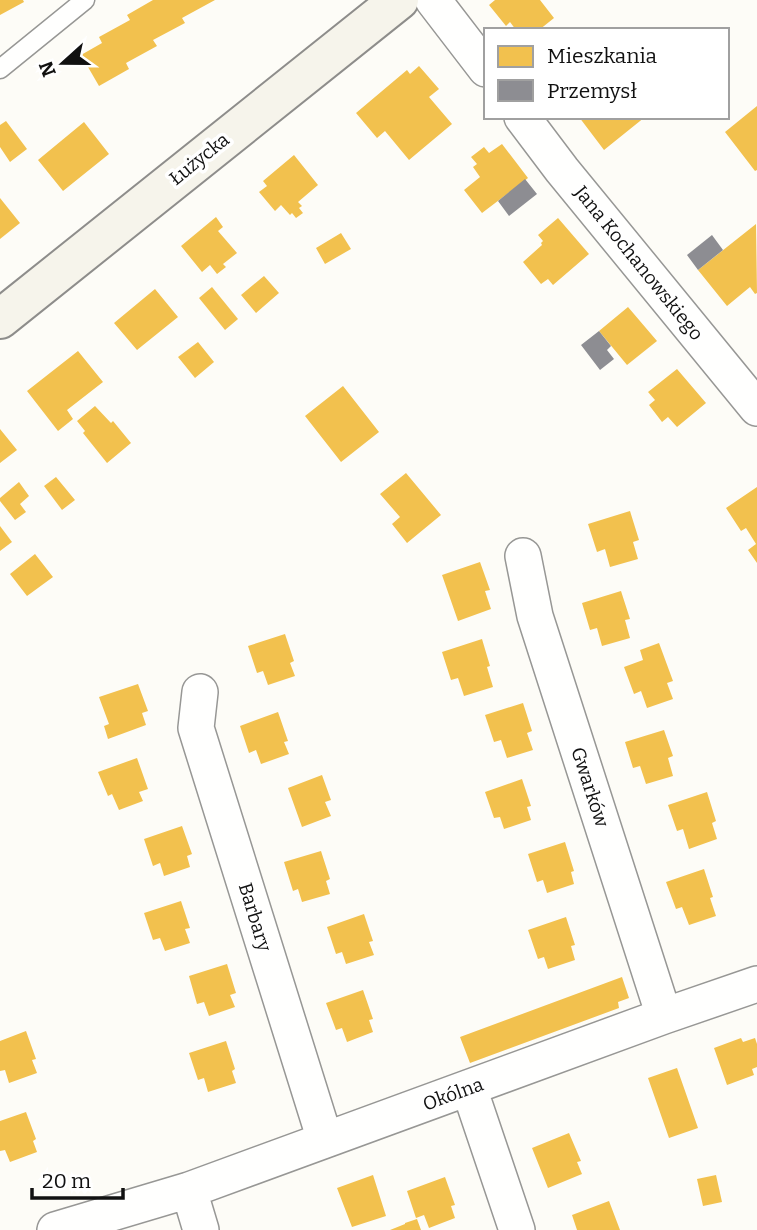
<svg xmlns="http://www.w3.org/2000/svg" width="757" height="1230" font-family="Bitter,serif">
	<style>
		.homes { fill: #f2c14e }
		.industry { fill: #8d8d92 }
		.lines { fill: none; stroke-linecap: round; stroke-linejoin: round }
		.lane-casing { stroke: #979795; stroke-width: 21 }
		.street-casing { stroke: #979795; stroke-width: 38 }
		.secondary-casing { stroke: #8e8d8b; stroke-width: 42 }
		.lane { stroke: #fffffe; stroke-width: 18 }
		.street { stroke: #fffffe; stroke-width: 35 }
		.secondary { stroke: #f6f4eb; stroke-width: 38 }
		.labels { text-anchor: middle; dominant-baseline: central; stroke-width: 7; stroke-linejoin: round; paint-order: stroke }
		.street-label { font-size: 19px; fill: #111; stroke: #fff }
	</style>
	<rect width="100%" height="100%" fill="#fdfcf7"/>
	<path class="homes" d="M0 0H23L24 2 0 15Z
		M153 0H215L182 18 185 23 153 40 157 46 126 63 129 69 99 86 81 55 102 43 99 37 130 20 127 15Z
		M495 0H540L554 18 539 30H516L510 22 506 26 489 5Z
		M419 66 439 89 429 97 452 124 409 160 385 131 377 138 356 113 407 70 410 74Z
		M757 106V170L755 171 725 132Z
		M579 117H645L604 150Z
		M6 121 27 149 10 162 0 147V125Z
		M84 122 109 154 63 191 38 160Z
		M502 144 528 178 482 213 464 190 480 177 473 167 477 164 471 157 484 147 489 153Z
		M294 155 318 185 298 202 302 206 299 208 303 213 296 218 292 213 290 215 281 205 275 211 259 192 267 186 263 181Z
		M0 198 20 223 0 239Z
		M216 217 223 227 218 231 237 253 223 264 226 267 217 274 210 265 202 272 181 246Z
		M558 218 589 254 553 285 548 279 541 284 523 262 542 245 541 243 543 241 538 235Z
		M756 224 757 293 755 294 750 287 727 306 698 270Z
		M341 233 351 249 325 264 316 248Z
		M264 276 279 293 256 313 241 295Z
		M212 287 238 319 225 330 199 298Z
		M155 289 178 317 137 350 114 323Z
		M628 307 657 341 627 365 599 331Z
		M198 342 214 362 195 378 178 357Z
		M78 351 103 382 67 410 73 419 58 431 27 391Z
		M677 369 706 403 677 427 668 417 662 422 649 405 655 400 648 392Z
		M343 386 379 432 341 462 305 416Z
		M95 406 111 423 113 421 131 443 107 463 83 433 85 431 77 421Z
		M0 429 17 450 0 463Z
		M406 473 441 515 407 543 392 524 400 517 380 494Z
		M56 477 75 500 62 510 44 486Z
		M19 482 29 496 20 504 26 512 15 520 0 501V498Z
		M757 487V563L748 550 756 544 746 528 741 531 726 508Z
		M630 511 639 540 633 542 638 559 610 567 605 549 597 552 588 524Z
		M0 526 12 542 0 551Z
		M35 554 53 577 27 596 10 574Z
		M480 562 490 590 485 591 491 609 458 621 442 575Z
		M621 591 630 619 625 620 630 638 602 646 597 628 590 630 582 603Z
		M285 634 294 661 290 663 295 676 268 685 263 671 257 673 248 646Z
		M482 639 490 666 487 667 493 687 464 696 458 678 451 680 442 652Z
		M659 643 673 681 667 683 673 699 647 708 641 691 634 694 624 667 643 660 640 650Z
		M138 684 148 711 142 713 146 725 108 739 104 726 109 724 99 697Z
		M523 703 532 731 527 733 533 750 507 758 501 740 494 742 485 715Z
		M278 712 288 741 284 742 289 754 261 764 256 750 249 753 240 726Z
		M664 730 673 756 668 758 673 776 646 784 640 766 633 768 625 742Z
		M137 758 148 789 139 792 143 801 119 810 112 794 108 796 98 772Z
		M322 775 331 800 325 802 331 816 302 827 288 788Z
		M522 779 531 806 527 807 531 820 504 829 500 817 494 818 485 792Z
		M707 792 716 821 712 823 717 839 689 849 683 829 677 831 668 805Z
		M182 826 192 854 187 856 190 867 164 876 160 863 153 866 144 839Z
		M565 842 574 871 571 872 574 884 547 893 543 880 537 882 528 854Z
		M321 851 330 879 326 881 330 894 302 902 298 889 293 891 284 862Z
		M704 869 713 897 710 898 716 916 689 925 682 907 676 909 666 882Z
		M181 901 190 928 185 929 190 943 165 951 160 938 153 940 144 913Z
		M364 914 373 941 369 942 374 955 346 964 342 952 336 954 327 927Z
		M566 917 575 945 571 946 575 960 548 969 544 957 538 959 528 930Z
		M227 964 236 993 230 995 235 1007 209 1016 204 1002 197 1004 189 976Z
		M622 977 629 998 618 1002 619 1008 470 1063 460 1037Z
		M363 990 373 1019 369 1020 373 1032 347 1042 342 1028 336 1030 326 1003Z
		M26 1031 36 1059 32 1060 37 1073 9 1083 5 1070 0 1071V1041Z
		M741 1038 743 1042 755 1038 757 1044V1067L752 1069 754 1075 727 1085 714 1048Z
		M226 1041 235 1069 232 1071 236 1083 208 1092 204 1078 198 1080 189 1053Z
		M677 1068 698 1128 669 1138 648 1078Z
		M26 1112 36 1139 33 1141 37 1152 10 1162 5 1150 0 1151V1121Z
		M569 1133 581 1161 577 1162 582 1174 548 1188 532 1148Z
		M373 1175 386 1216 352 1227 337 1188Z
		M716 1175 722 1202 703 1206 697 1179Z
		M445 1177 455 1205 451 1206 455 1218 429 1228 424 1215 416 1218 407 1191Z
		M609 1201 620 1230H577L572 1215Z
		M417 1219 421 1230H390L405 1224V1223Z"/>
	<path class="industry" d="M525 179 537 194 509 216 498 201Z
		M712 235 723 250 698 270 687 255Z
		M599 331 611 346 607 350 614 359 600 370 581 345Z"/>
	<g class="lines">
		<defs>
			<path id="lane" d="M0 69 85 0"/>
			<path id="street" d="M433 0 486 69
				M522 117 562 170 757 408
				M523 556 535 616 664 1016
				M200 692 196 728 325 1140
				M469 1088 517 1230
				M55 1230 189 1190
				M201 1230 189 1190 664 1016 757 984"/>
			<path id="secondary" d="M0 319 399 0"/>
		</defs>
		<use href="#lane" class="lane-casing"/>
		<use href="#street" class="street-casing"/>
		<use href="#secondary" class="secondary-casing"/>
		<use href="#lane" class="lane"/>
		<use href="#street" class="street"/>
		<use href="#secondary" class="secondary"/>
	</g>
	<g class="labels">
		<g class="street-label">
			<text transform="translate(199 159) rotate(-39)">Łużycka</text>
			<text transform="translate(639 263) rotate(51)">Jana Kochanowskiego</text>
			<text transform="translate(590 787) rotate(72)">Gwarków</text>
			<text transform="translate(255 917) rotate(73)">Barbary</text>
			<text transform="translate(453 1094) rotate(-20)">Okólna</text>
		</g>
	</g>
	<rect x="484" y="28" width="245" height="91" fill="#ffffff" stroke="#a0a0a0" stroke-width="2"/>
	<rect x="498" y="46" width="35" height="21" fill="#f2c14e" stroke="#a0a0a0" stroke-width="2"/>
	<text x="547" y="63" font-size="21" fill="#111111">Mieszkania</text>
	<rect x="498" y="80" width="35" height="21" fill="#8d8d92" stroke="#a0a0a0" stroke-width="2"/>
	<text x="547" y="98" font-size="21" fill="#111111">Przemysł</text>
	<g transform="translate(63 63) rotate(249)" stroke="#ffffff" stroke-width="5" paint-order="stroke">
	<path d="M0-5L12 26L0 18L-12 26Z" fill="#111111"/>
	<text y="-10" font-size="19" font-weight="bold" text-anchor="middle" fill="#111111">N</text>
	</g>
	<path d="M32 1188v10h91v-10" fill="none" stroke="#111111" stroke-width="3.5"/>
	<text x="42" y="1188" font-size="21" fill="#111111" stroke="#ffffff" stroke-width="5" paint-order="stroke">20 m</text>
</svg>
